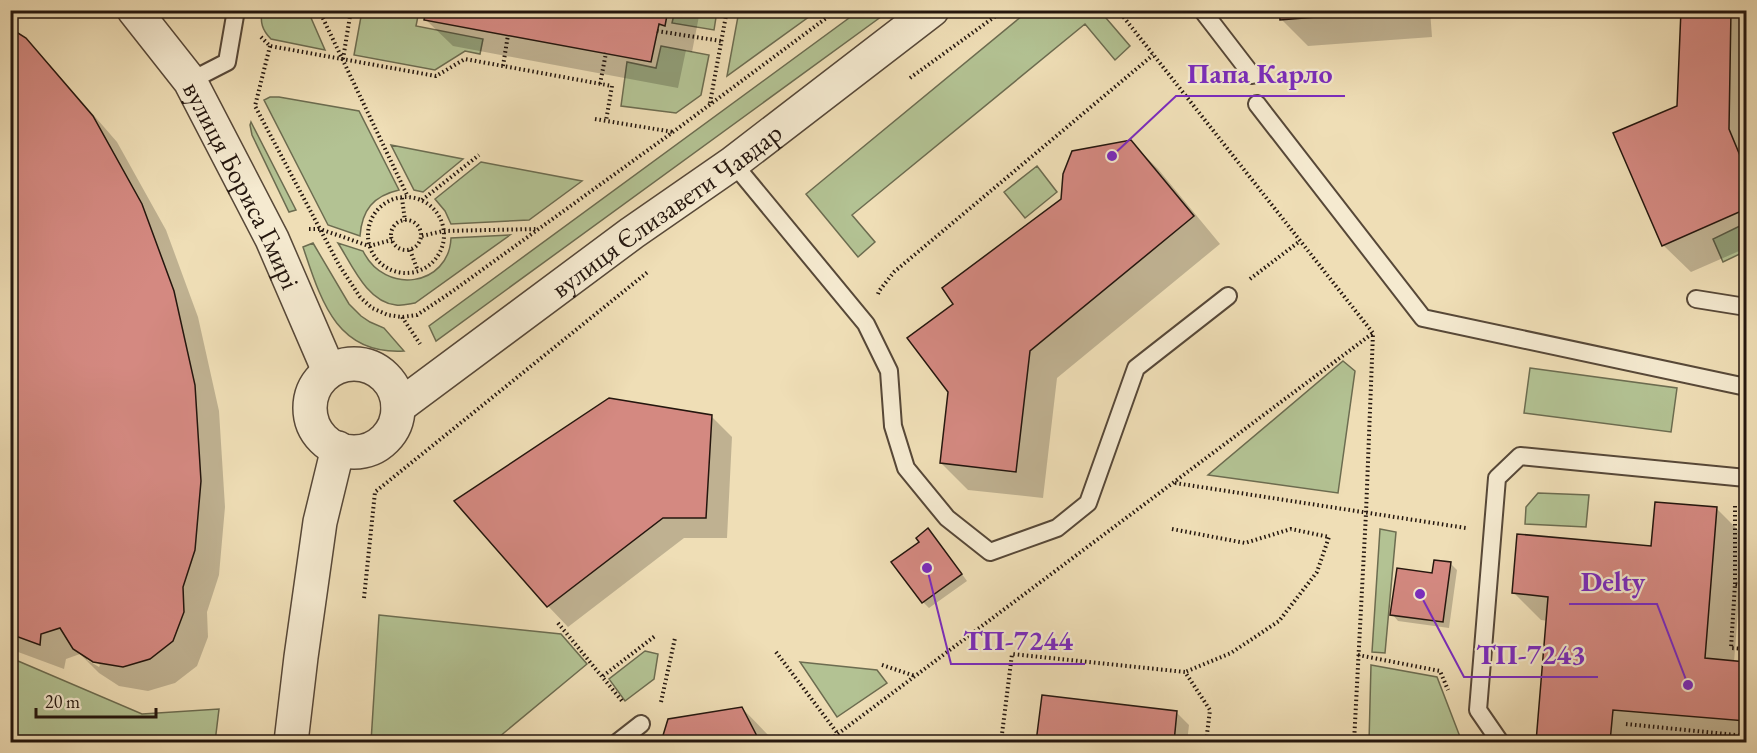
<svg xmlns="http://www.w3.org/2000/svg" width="1757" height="753" font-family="'EB Garamond',serif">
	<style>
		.green { fill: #b3c293; stroke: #6c6c50; stroke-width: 1.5 }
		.shadow { fill: #0003; fill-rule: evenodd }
		.building { fill: #d48981; stroke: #24160e; stroke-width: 1.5 }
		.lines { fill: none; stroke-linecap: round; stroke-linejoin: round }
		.service-casing { stroke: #574838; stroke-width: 20 }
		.minor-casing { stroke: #574838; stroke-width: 36 }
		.path { stroke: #24160e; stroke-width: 4; stroke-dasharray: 1.5 3; stroke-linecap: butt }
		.service { stroke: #f5ead0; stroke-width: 16 }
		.minor { stroke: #f5ead0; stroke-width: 33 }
		.labels { text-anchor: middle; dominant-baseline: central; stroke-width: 4.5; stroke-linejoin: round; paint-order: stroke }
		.street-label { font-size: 27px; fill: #24160e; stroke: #f5ead0 }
		.leader { fill: none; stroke: #7b2cbf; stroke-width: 2 }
		.callout-dot { fill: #7b2cbf; stroke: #f5ead0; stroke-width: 2 }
		.callout-label { font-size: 28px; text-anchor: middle; font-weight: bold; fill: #7b2cbf; stroke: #f5ead0; stroke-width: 4.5; stroke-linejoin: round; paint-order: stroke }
	</style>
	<rect width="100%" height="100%" fill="#efdeb6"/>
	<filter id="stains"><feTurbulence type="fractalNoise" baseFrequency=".00333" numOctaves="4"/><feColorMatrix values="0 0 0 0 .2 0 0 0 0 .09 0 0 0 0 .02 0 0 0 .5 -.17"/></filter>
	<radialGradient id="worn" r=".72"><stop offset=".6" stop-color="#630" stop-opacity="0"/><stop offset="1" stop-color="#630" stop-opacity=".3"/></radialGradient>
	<path class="green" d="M675 10 717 11 714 30 672 23Z
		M860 10 889 11 436 341 429 326Z
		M262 11H308L325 50 271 39C262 30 260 22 262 11Z
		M362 11H419L416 26 483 39 480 54 465 51 435 70 354 55Z
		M739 11V10L817 11 727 76Z
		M1028 11H1100L1130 46 1115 60 1085 24 852 215 875 242 858 257 806 194Z
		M661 46 709 55 701 95 676 113 621 106 627 62 656 68Z
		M270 97H279L359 111 399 190C373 196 362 210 360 236L328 225 264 100Z
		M251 122 296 210 289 212 252 135 250 125Z
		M391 145 463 159 423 192 414 190Z
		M481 162 582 181 529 220 451 224 445 211 435 199Z
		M1037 166 1057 192 1025 218 1004 192Z
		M1746 223V251L1723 262 1713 239Z
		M510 235 415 303C409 304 402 306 396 305 367 302 352 265 338 243L363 251C385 296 449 286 451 238Z
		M313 243 349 304 361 316 370 322 384 328 404 351C336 355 321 300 303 247Z
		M1343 361 1355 371 1338 493 1208 475Z
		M1530 368 1677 388 1671 432 1524 413Z
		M1538 493 1589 495 1586 527 1525 524 1526 507Z
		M1745 501H1746V567H1740Z
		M1380 529 1396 532 1385 653 1372 652Z
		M379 615 561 634 587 664 493 742H371Z
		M645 651 658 654 654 679 625 701 609 679Z
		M11 658 142 714 219 709 215 742H28L11 734Z
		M800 662 877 670 887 683 837 717Z
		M1371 665 1437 677 1462 742H1369Z"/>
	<path class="shadow" d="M427 10 700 11 692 52 686 50 678 88 453 46 425 19Z
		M1280 10H1430L1432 37 1308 46 1281 19Z
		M1682 10H1746V248L1691 272 1663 245 1679 107Z
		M10 30 25 40 50 65 117 142 166 230 198 317 219 411 225 507 219 575 207 612 208 637 197 666 175 683 148 691 119 686 99 673 80 654 66 659 64 669 10 649ZM87 656 100 665 99 667 87 660Z
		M1131 142 1158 169 1220 244 1057 378 1043 498 968 490 941 463 949 391 955 304 1063 200Z
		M711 416 732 437 727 538H684L568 627 548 606Z
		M1717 509 1744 536 1734 662 1746 663V742H1710L1639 737V742H1537L1548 621 1541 620 1514 593 1652 547Z
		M934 536 967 581 929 608 923 602Z
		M1451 564 1457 570 1449 628 1398 621 1392 614 1434 575Z
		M1043 696 1177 713 1189 725 1187 742H1038Z
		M742 708 769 736 773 742H662L669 720Z"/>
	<path class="building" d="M426 10H668L665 26 659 24 651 62 424 20Z
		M1279 10H1404L1280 20Z
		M1681 10H1731L1729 129 1746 170V209L1662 246 1613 133 1677 106Z
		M10 28 26 38 93 116 142 204 174 291 195 385 201 481 195 550 183 587 184 612 173 641 150 659 123 667 93 662 73 649 60 628 41 634 40 645 10 634Z
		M1131 140 1194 216 1030 351 1016 472 940 463 948 392 907 338 953 304 942 288 1061 199 1063 174 1072 151Z
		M609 398 712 415 706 518H663L547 607 454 501Z
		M1655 502 1717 507 1705 658 1746 662V721L1613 710 1610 742H1536L1548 597 1512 593 1517 534 1651 546Z
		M928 528 962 574 922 603 891 562 919 542 916 538Z
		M1434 560 1451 562 1443 622 1390 615 1397 568 1432 573Z
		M1042 695 1177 711 1174 742H1036Z
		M742 707 760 742H661L668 719Z"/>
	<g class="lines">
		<defs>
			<path id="service" d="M1202 10 1252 75
				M190 81 227 62 236 10
				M1257 104 1423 318 1746 387
				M733 163 866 324 889 371 893 426 906 468 947 518 990 552 1057 528 1088 503 1136 368 1228 296
				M1696 299 1746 307
				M618 742 641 724
				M1500 742 1478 710 1497 478 1520 456 1746 478"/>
			<g id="minor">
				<path id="s1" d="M134 10 190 81 272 239 329 371"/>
				<circle cx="354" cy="408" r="44"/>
				<path id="s2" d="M398 407 632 233 733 163 932 10"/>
				<path d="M291 742 301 657 320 522 338 448"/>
			</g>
		</defs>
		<use href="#service" class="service-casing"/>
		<use href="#minor" class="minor-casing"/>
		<path class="path" d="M319 10 408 197
			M1118 10 1373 333 1366 513 1354 742
			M657 31 721 41
			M261 37 270 46 436 76 465 59 612 86 606 121
			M270 46 255 106 339 265 360 297 372 308 388 315 402 317 417 315 450 293 673 132 837 10
			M343 59 351 10
			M503 66 508 35
			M910 78 1004 10
			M600 84 606 53
			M710 103 727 10
			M595 119 673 132
			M368 235a38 38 0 1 1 76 0a38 38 0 1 1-76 0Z
			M402 198 405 221
			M422 200 479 155
			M391 235a15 15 0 1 1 30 0a15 15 0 1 1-30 0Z
			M309 229H320L369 246 392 240
			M422 236 443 231 537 229
			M410 250 418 271
			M1250 279 1300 241
			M878 294 879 291 894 272 1153 55
			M402 317 420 344
			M1175 483 1466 528
			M1172 529 1245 543 1291 529 1329 537 1317 572 1279 621 1231 653 1185 672
			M1735 584V504
			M1746 586 1735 584 1731 648 1746 649
			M364 598 375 492 649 271
			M558 623 622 701
			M776 652 838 734
			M1358 655 1440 671 1448 690
			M882 665 915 676
			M603 676 655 636
			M661 702 675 638
			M1626 724 1746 736
			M827 742 1373 333
			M1001 742 1012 654 1185 672 1210 710 1206 742"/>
		<use href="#service" class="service"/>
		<use href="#minor" class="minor"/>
	</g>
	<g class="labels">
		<g class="street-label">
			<text stroke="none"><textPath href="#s1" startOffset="207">вулиця Бориса Гмирі</textPath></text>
			<text stroke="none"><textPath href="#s2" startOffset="333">вулиця Єлизавети Чавдар</textPath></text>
		</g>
	</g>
	<path class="leader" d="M1112 156L1176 96H1345M1688 685L1657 604H1569M927 568L951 664H1085M1420 594L1464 677H1598"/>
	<g class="callout-dot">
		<circle cx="1112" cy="156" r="6"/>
		<circle cx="1688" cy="685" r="6"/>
		<circle cx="927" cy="568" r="6"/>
		<circle cx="1420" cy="594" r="6"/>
	</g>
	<g class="callout-label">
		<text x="1260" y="83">Папа Карло</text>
		<text x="1613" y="591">Delty</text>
		<text x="1018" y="650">ТП-7244</text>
		<text x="1531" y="664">ТП-7243</text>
	</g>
	<rect width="1757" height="753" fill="none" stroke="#efdeb6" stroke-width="36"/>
	<rect x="12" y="12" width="1733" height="729" fill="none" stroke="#24160e" stroke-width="3"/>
	<rect x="18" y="18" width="1721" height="717" fill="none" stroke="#24160e" stroke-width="1.5"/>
	<path d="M36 708v9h120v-9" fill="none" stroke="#24160e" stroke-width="3"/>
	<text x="45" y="708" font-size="18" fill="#24160e" stroke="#f5ead0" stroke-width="4.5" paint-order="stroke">20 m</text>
	<rect width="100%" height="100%" filter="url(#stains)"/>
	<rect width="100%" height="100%" fill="url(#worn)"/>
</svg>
